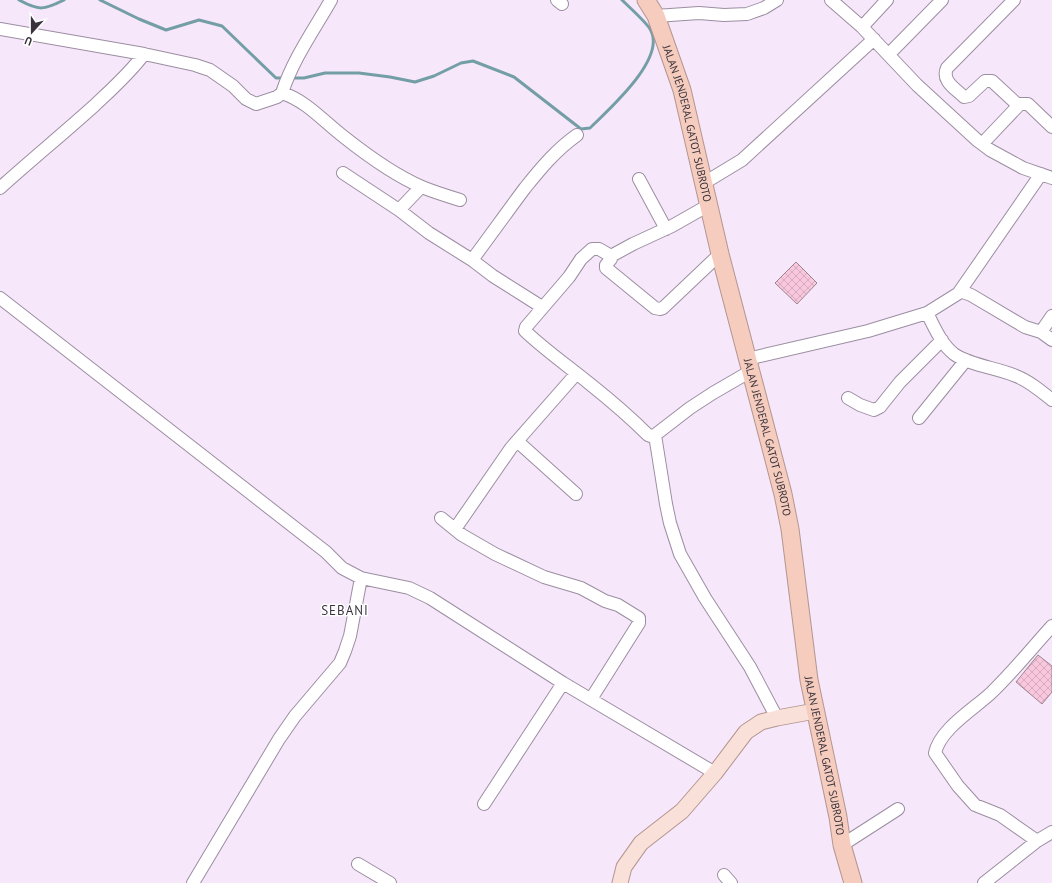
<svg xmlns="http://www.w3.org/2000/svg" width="1052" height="883" font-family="'PT Sans',sans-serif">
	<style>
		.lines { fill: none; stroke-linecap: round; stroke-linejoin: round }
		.stream { stroke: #749ea5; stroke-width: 3 }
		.building { fill: url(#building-cross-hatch); stroke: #9d858f }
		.minor-casing { stroke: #9c8ea1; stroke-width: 14 }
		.major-casing { stroke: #b39690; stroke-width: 17 }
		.highway-casing { stroke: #b39690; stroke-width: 19 }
		.minor { stroke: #fff; stroke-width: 12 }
		.major { stroke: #f9e0d8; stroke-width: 15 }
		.highway { stroke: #f5ccbe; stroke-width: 17 }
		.labels { text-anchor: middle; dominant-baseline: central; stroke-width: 3; stroke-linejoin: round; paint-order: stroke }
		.street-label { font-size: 11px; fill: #38323a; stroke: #fff }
		.quarter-label { font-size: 13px; letter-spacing: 1px; fill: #38323a; stroke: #fff }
	</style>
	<defs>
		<pattern id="building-cross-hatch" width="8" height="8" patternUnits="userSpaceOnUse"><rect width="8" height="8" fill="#f9c7dd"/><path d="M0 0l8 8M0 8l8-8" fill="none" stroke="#d6abbe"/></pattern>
	</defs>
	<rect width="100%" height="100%" fill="#f6e7fb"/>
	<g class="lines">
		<path class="stream" d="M19 0C39 11 44 10 64 0
			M100 0 139 19 166 30 199 20 222 26 276 78H284
			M292 78H304L325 73H359L390 77 415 82 434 76 461 63 473 61 514 77 581 129 590 128C608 110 668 58 650 29 645 21 629 7 622 0"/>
	</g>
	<path class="building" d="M796 262 817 283 797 304 775 283Z
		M1038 655 1052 666V692L1042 704 1016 682Z"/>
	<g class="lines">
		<defs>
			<path id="minor" d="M557 0 562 4
				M831 0 862 27 887 0
				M1014 0 947 68C941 81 956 89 964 97L969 96 985 81H992L1018 105
				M656 16 699 13 724 15 747 14 764 8 777 0
				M862 27 917 85 978 141 990 150 1023 168 1052 178
				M0 29 144 54 195 65 210 70 233 86 246 99 256 104 277 97 282 93C307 101 324 122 344 137 368 156 394 175 422 187 434 192 447 196 460 200
				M889 54 942 0
				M282 93C293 59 314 30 331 0
				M982 144 1020 104H1028L1052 127
				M343 173 399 210 429 233 472 260 493 276 542 307
				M639 179 666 229
				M704 183 742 160 874 39
				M0 188C31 160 64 133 95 105 113 88 130 73 144 54
				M399 210 421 187
				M720 254 663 308 660 309 655 308 606 268V265L611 259V256L599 249H592L581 259 569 277 526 327 525 331C545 350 568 366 590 384 610 400 629 416 648 435L651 436 655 435 690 408 713 393 751 371
				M611 256 633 244 672 226 709 205
				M472 260C490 236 507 212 525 188 541 168 556 150 577 135
				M960 291 1041 174
				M0 298 326 552 342 568 361 578 409 588 430 598 563 683 715 773
				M927 313C935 328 941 344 954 354 969 365 998 368 1016 376 1029 381 1041 391 1052 400
				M1041 332 1052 316
				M747 359 868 331 927 313 959 293 960 291 971 295 1025 327 1041 332 1052 340
				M848 398 860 405 874 410 880 407 900 382 942 340
				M919 418 966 360
				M655 435 666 504 670 523 680 554 705 598 750 667 777 718
				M517 441 576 494
				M441 518 462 535 495 554 544 577 581 588 605 601 618 605 639 618V623L591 699
				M455 529 511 448 576 374
				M484 804 563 683
				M1037 841 1000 815 975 805 958 786 935 753C940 729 974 709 991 693 1013 672 1032 648 1052 626
				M842 845 898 809
				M358 864 390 883
				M724 875 731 883
				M193 883 279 739 295 716 340 663 345 651 350 636 361 578
				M984 883 1037 841 1052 832"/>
			<path id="major" d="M620 883 624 867 641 843 682 811 715 773 746 732 761 722 777 718 815 711"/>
			<g id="highway">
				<path id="s1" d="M646 0 656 16 682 90 720 254 783 494 790 529 809 680 838 817 842 845 853 883"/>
			</g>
		</defs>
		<use href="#minor" class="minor-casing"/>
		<use href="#major" class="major-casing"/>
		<use href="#highway" class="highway-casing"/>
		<use href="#minor" class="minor"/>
		<use href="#major" class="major"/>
		<use href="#highway" class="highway"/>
	</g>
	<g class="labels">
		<g class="street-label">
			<text stroke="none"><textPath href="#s1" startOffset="131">JALAN JENDERAL GATOT SUBROTO</textPath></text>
			<text stroke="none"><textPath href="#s1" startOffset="455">JALAN JENDERAL GATOT SUBROTO</textPath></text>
			<text stroke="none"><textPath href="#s1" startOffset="779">JALAN JENDERAL GATOT SUBROTO</textPath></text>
		</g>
		<g class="quarter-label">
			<text x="345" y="610">SEBANI</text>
		</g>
	</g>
	<g transform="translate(32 32) rotate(201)" stroke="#ffffff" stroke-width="3" paint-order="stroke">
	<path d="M0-3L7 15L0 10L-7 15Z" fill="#38323a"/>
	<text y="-6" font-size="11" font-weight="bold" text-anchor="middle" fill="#38323a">U</text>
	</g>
</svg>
